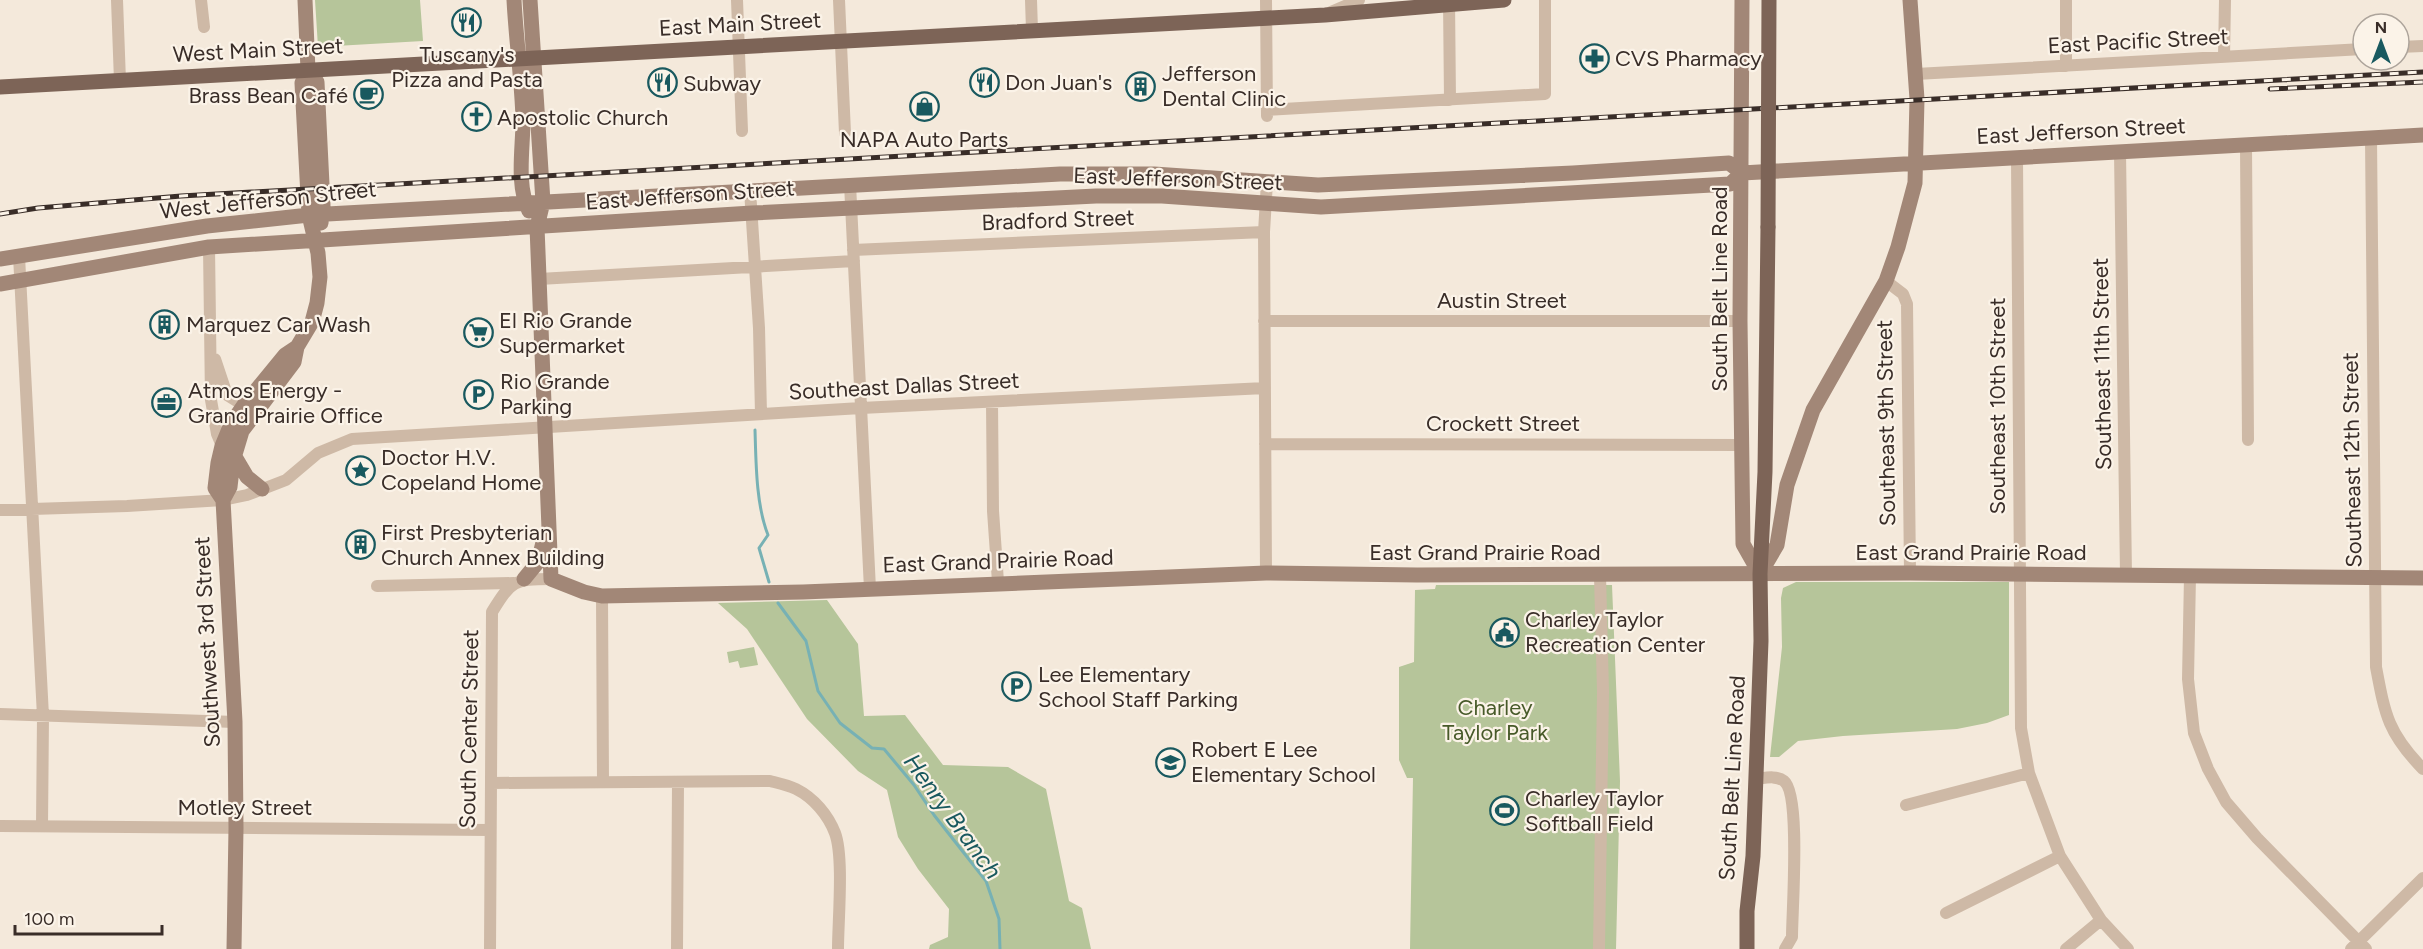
<svg xmlns="http://www.w3.org/2000/svg" width="2423" height="949" font-family="Figtree,sans-serif">
	<style>
		.green { fill: #b6c59a }
		.lines { fill: none; stroke-linecap: round; stroke-linejoin: round }
		.stream { stroke: #77b1b4; stroke-width: 3 }
		.street { stroke: #ceb9a6; stroke-width: 12 }
		.secondary { stroke: #a28777; stroke-width: 15 }
		.primary { stroke: #7d6457; stroke-width: 15 }
		.rail-casing { stroke: #392d28; stroke-width: 5 }
		.rail { stroke: #fbf3e8; stroke-width: 3; stroke-dasharray: 9; stroke-linecap: butt }
		.primary-bridge { stroke: #7d6457; stroke-width: 15 }
		.labels { text-anchor: middle; dominant-baseline: central; stroke-width: 4.5; stroke-linejoin: round; paint-order: stroke }
		.street-label { font-size: 22px; fill: #392d28; stroke: #fbf3e8 }
		.poi-label { font-size: 22px; fill: #392d28; stroke: #fbf3e8; text-anchor: start }
		.park-label { font-size: 22px; fill: #475a29; stroke: #fbf3e8 }
		.water-label { font-size: 24px; font-style: italic; fill: #19595f; stroke: #fbf3e8 }
	</style>
	<rect width="100%" height="100%" fill="#f4e9db"/>
	<path class="green" d="M315 0H420L423 41 318 47Z
		M1796 582H2009V715L1987 723 1957 729 1843 736 1798 741 1779 757H1770L1782 647 1781 598 1783 588Z
		M1436 585H1612L1620 781 1616 949H1410L1413 778H1407L1399 760V667L1414 662 1415 590 1435 589Z
		M827 600 858 644 864 716 905 715 943 765 1008 767 1046 789 1069 901 1082 908 1091 949H929L930 945 948 937 949 909 918 869 898 837 887 790 858 771 807 719 747 629 718 603Z
		M754 647 758 665 740 668 738 661 729 663 727 652Z"/>
	<g class="lines">
		<path class="stream" d="M755 430C756 462 756 505 768 535L759 548 769 582
			M778 603 806 641 818 691 840 723 872 748 884 749 914 785 934 815 986 881 999 919 1000 949"/>
		<path class="street" d="M117 0 120 81
			M201 0 204 27
			M737 0 742 131
			M839 0 845 133
			M1031 0 1032 30
			M1266 0 1267 116
			M1449 0 1450 100
			M1331 12 1359 0
			M2399 47 2423 46
			M2224 57 2225 0
			M2066 66V0
			M1916 74 2363 49
			M1267 110 1545 94V0
			M2371 138 2376 667C2385 715 2388 733 2423 769
			M2246 145 2248 440
			M2120 152 2126 575
			M2017 158 2021 728 2029 773 2060 856 2101 920 2128 949
			M850 184 870 589
			M750 190 759 328 761 414
			M209 247 211 400 217 434 222 446
			M853 250 1264 232
			M19 256 43 716 42 826
			M539 279 854 261
			M1886 281 1903 294 1907 304 1910 573
			M1264 321H1740
			M215 359 227 395 251 410
			M992 403 993 511 998 582
			M1265 444 1742 445
			M0 510 127 506 223 500 247 495 286 480 318 453 352 439 861 408 1265 388
			M1266 573 1264 232 1267 182
			M2190 576 2188 679 2194 733 2208 769 2226 802 2257 838 2366 949
			M377 586 514 583
			M602 596 603 782
			M0 714 235 722
			M1756 779C1765 778 1776 775 1784 781 1801 794 1792 910 1792 937L1785 949
			M491 783 770 781C778 783 788 785 796 789 814 798 828 815 835 833 844 857 838 921 838 949
			M1906 805 2029 773
			M0 826 490 830
			M1946 913 2060 856
			M490 949 492 612C511 581 514 579 551 579
			M677 949 678 782
			M1599 949 1603 692 1600 575
			M2066 949 2101 920
			M2351 949 2423 878"/>
		<path class="secondary" d="M514 0C516 40 522 80 523 120 523 149 516 185 529 211
			M530 0 543 202 537 227 551 579 584 592 602 596 803 592 1266 573 1417 575 1910 573 2423 578
			M1742 0 1740 321 1743 544 1760 574
			M308 70 317 82 323 205 321 223
			M0 259 207 226 309 215 1060 174H1154L1318 185 1573 173 1729 163 1742 173
			M0 284 209 247 752 213 1096 196H1162L1321 207 1730 184 1742 173 2423 135
			M234 455 247 477 262 489
			M223 500 230 487 233 461 242 431 294 362 297 347 312 322 317 303 320 277 318 253 309 215 302 83 308 70 305 0
			M1760 574 1777 545 1787 485 1813 410 1886 281 1898 247 1915 183 1917 99 1910 0
			M524 579 538 562 545 535
			M234 949 236 828 235 722 223 500 215 488 218 463 222 446 231 424 244 405 285 355 297 347"/>
		<path class="primary" d="M0 87 1325 15 1504 0
			M1747 949V911L1753 856 1761 641 1760 574 1765 472 1768 227"/>
		<defs>
			<path id="rail" d="M2270 89 2423 82
				M0 214 38 208 181 196 2423 72"/>
		</defs>
		<use href="#rail" class="rail-casing"/>
		<use href="#rail" class="rail"/>
		<path class="primary-bridge" d="M1768 227 1769 0"/>
	</g>
	<defs>
		<symbol id="restaurant-ring" viewBox="-11 -11 22 22"><circle r="9.5" fill="#fbf3e8" stroke="#19595f" stroke-width="1.5"/><path d="M-5-6h1v4h1v-4h1v4h1v-4h1v5L-1.5 .5V6h-2V.5L-5-1ZM5-6V6H3V1.5H1.5Q1.5-4 5-6Z" fill="#19595f"/></symbol>
		<symbol id="pharmacy-ring" viewBox="-11 -11 22 22"><circle r="9.5" fill="#fbf3e8" stroke="#19595f" stroke-width="1.5"/><path d="M-2-6h4v4h4v4h-4v4h-4v-4h-4v-4h4Z" fill="#19595f"/></symbol>
		<symbol id="building-ring" viewBox="-11 -11 22 22"><circle r="9.5" fill="#fbf3e8" stroke="#19595f" stroke-width="1.5"/><path d="M-4-6H4V6H1V3H-1V6H-4ZM-2.5-4.3h1.7v1.8h-1.7ZM.8-4.3h1.7v1.8H.8ZM-2.5-1h1.7V.8h-1.7ZM.8-1h1.7V.8H.8Z" fill="#19595f"/></symbol>
		<symbol id="cafe-ring" viewBox="-11 -11 22 22"><circle r="9.5" fill="#fbf3e8" stroke="#19595f" stroke-width="1.5"/><path d="M-5.5-4.5H6V0H3Q3 3.5 0 3.5H-2.5Q-5.5 3.5-5.5 0ZM3-3.2v2h1.7v-2ZM-6 4.5H4V6H-6Z" fill="#19595f"/></symbol>
		<symbol id="shop-ring" viewBox="-11 -11 22 22"><circle r="9.5" fill="#fbf3e8" stroke="#19595f" stroke-width="1.5"/><path d="M-5-2.5h2.3a2.7 3.5 0 0 1 5.4 0H5L5.5 6h-11ZM-1.5-2.5h3a1.5 2.3 0 0 0-3 0Z" fill="#19595f"/></symbol>
		<symbol id="church-ring" viewBox="-11 -11 22 22"><circle r="9.5" fill="#fbf3e8" stroke="#19595f" stroke-width="1.5"/><path d="M-1.2-6h2.4v3.5h3.3v2.4h-3.3V6h-2.4V-.1h-3.3v-2.4h3.3Z" fill="#19595f"/></symbol>
		<symbol id="supermarket-ring" viewBox="-11 -11 22 22"><circle r="9.5" fill="#fbf3e8" stroke="#19595f" stroke-width="1.5"/><path d="M-6-5.5h2.5l.6 2H6L4.5 2H-2.5L-4.4-4H-6ZM-1.5 3.2a1.3 1.3 0 1 0 .1 0ZM3 3.2a1.3 1.3 0 1 0 .1 0Z" fill="#19595f"/></symbol>
		<symbol id="parking-ring" viewBox="-11 -11 22 22"><circle r="9.5" fill="#fbf3e8" stroke="#19595f" stroke-width="1.5"/><path d="M-3.5-5.5H1a3.5 3.5 0 0 1 0 7H-1V5.5H-3.5ZM-1-3.4V-.6H.8a1.4 1.4 0 0 0 0-2.8Z" fill="#19595f"/></symbol>
		<symbol id="office-ring" viewBox="-11 -11 22 22"><circle r="9.5" fill="#fbf3e8" stroke="#19595f" stroke-width="1.5"/><path d="M-6-3h4V-5.5h4V-3h4V5H-6ZM-1-4.5V-3h2v-1.5ZM-6 0V1H6V0Z" fill="#19595f"/></symbol>
		<symbol id="sight-ring" viewBox="-11 -11 22 22"><circle r="9.5" fill="#fbf3e8" stroke="#19595f" stroke-width="1.5"/><path d="M0-6L1.8-2.2L6-1.7L2.9 1.2L3.7 5.4L0 3.3L-3.7 5.4L-2.9 1.2L-6-1.7L-1.8-2.2Z" fill="#19595f"/></symbol>
		<symbol id="civic-ring" viewBox="-11 -11 22 22"><circle r="9.5" fill="#fbf3e8" stroke="#19595f" stroke-width="1.5"/><path d="M-.6-6.5H3V-4.5H.6V-3L4-1V1h2V6H-6V1h2V-1L-.6-3ZM-1.2 2.5V6h2.4V2.5Z" fill="#19595f"/></symbol>
		<symbol id="school-ring" viewBox="-11 -11 22 22"><circle r="9.5" fill="#fbf3e8" stroke="#19595f" stroke-width="1.5"/><path d="M0-5L7-2L0 1L-7-2ZM-4 1L0 2.5L4 1V4Q0 6-4 4Z" fill="#19595f"/></symbol>
		<symbol id="stadium-ring" viewBox="-11 -11 22 22"><circle r="9.5" fill="#fbf3e8" stroke="#19595f" stroke-width="1.5"/><path d="M0-5a6.5 5 0 1 0 0 10a6.5 5 0 1 0 0-10ZM-3.5-1.8h7v3.6h-7Z" fill="#19595f"/></symbol>
	</defs>
	<g fill-rule="evenodd">
		<use href="#restaurant-ring" x="450" y="6" width="33" height="33"/>
		<use href="#pharmacy-ring" x="1578" y="42" width="33" height="33"/>
		<use href="#restaurant-ring" x="968" y="66" width="33" height="33"/>
		<use href="#restaurant-ring" x="646" y="66" width="33" height="33"/>
		<use href="#building-ring" x="1124" y="70" width="33" height="33"/>
		<use href="#cafe-ring" x="352" y="78" width="33" height="33"/>
		<use href="#shop-ring" x="908" y="90" width="33" height="33"/>
		<use href="#church-ring" x="460" y="100" width="33" height="33"/>
		<use href="#building-ring" x="148" y="308" width="33" height="33"/>
		<use href="#supermarket-ring" x="462" y="316" width="33" height="33"/>
		<use href="#parking-ring" x="462" y="378" width="33" height="33"/>
		<use href="#office-ring" x="150" y="386" width="33" height="33"/>
		<use href="#sight-ring" x="344" y="454" width="33" height="33"/>
		<use href="#building-ring" x="344" y="528" width="33" height="33"/>
		<use href="#civic-ring" x="1488" y="616" width="33" height="33"/>
		<use href="#parking-ring" x="1000" y="670" width="33" height="33"/>
		<use href="#school-ring" x="1154" y="746" width="33" height="33"/>
		<use href="#stadium-ring" x="1488" y="794" width="33" height="33"/>
	</g>
	<g class="labels">
		<g class="street-label">
			<text transform="translate(740 24) rotate(-3)">East Main Street</text>
			<text transform="translate(2138 41) rotate(-3)">East Pacific Street</text>
			<text transform="translate(258 50) rotate(-3)">West Main Street</text>
			<text transform="translate(2081 131) rotate(-3)">East Jefferson Street</text>
			<text transform="translate(1178 179) rotate(2)">East Jefferson Street</text>
			<text transform="translate(690 195) rotate(-4)">East Jefferson Street</text>
			<text transform="translate(268 200) rotate(-6)">West Jefferson Street</text>
			<text transform="translate(1058 220) rotate(-2)">Bradford Street</text>
			<text transform="translate(1719 289) rotate(-90)">South Belt Line Road</text>
			<text x="1502" y="300">Austin Street</text>
			<text transform="translate(2102 364) rotate(-91)">Southeast 11th Street</text>
			<text transform="translate(904 386) rotate(-3)">Southeast Dallas Street</text>
			<text transform="translate(1997 406) rotate(-90)">Southeast 10th Street</text>
			<text x="1503" y="423">Crockett Street</text>
			<text transform="translate(1886 423) rotate(-91)">Southeast 9th Street</text>
			<text transform="translate(2352 460) rotate(-91)">Southeast 12th Street</text>
			<text x="1485" y="552">East Grand Prairie Road</text>
			<text x="1971" y="552">East Grand Prairie Road</text>
			<text transform="translate(998 561) rotate(-2)">East Grand Prairie Road</text>
			<text transform="translate(207 642) rotate(-93)">Southwest 3rd Street</text>
			<text transform="translate(469 729) rotate(-89)">South Center Street</text>
			<text transform="translate(1732 778) rotate(-87)">South Belt Line Road</text>
			<text x="245" y="807">Motley Street</text>
		</g>
		<g class="poi-label">
			<text x="467" y="54" text-anchor="middle">Tuscany's<tspan x="467" dy="25">Pizza and Pasta</tspan></text>
			<text x="1615" y="58">CVS Pharmacy</text>
			<text x="1162" y="73">Jefferson<tspan x="1162" dy="25">Dental Clinic</tspan></text>
			<text x="1005" y="82">Don Juan's</text>
			<text x="683" y="83">Subway</text>
			<text x="348" y="95" text-anchor="end">Brass Bean Café</text>
			<text x="497" y="117">Apostolic Church</text>
			<text x="924" y="139" text-anchor="middle">NAPA Auto Parts</text>
			<text x="499" y="320">El Rio Grande<tspan x="499" dy="25">Supermarket</tspan></text>
			<text x="186" y="324">Marquez Car Wash</text>
			<text x="500" y="381">Rio Grande<tspan x="500" dy="25">Parking</tspan></text>
			<text x="188" y="390">Atmos Energy -<tspan x="188" dy="25">Grand Prairie Office</tspan></text>
			<text x="381" y="457">Doctor H.V.<tspan x="381" dy="25">Copeland Home</tspan></text>
			<text x="381" y="532">First Presbyterian<tspan x="381" dy="25">Church Annex Building</tspan></text>
			<text x="1525" y="619">Charley Taylor<tspan x="1525" dy="25">Recreation Center</tspan></text>
			<text x="1038" y="674">Lee Elementary<tspan x="1038" dy="25">School Staff Parking</tspan></text>
			<text x="1191" y="749">Robert E Lee<tspan x="1191" dy="25">Elementary School</tspan></text>
			<text x="1525" y="798">Charley Taylor<tspan x="1525" dy="25">Softball Field</tspan></text>
		</g>
		<g class="park-label">
			<text x="1495" y="707">Charley<tspan x="1495" dy="25">Taylor Park</tspan></text>
		</g>
		<g class="water-label">
			<text transform="translate(953 816) rotate(54)">Henry Branch</text>
		</g>
	</g>
	<g transform="translate(2381 42)"><circle r="28" fill="#fbf3e8" stroke="#ada49b" stroke-width="1.5"/>
	<path d="M0-4.5L10 22L0 15L-10 22Z" fill="#19595f"/>
	<text y="-9" font-size="16" font-weight="bold" text-anchor="middle" fill="#392d28">N</text>
	</g>
	<path d="M15 925v9h147v-9" fill="none" stroke="#392d28" stroke-width="3"/>
	<text x="24" y="925" font-size="18" fill="#392d28" stroke="#fbf3e8" stroke-width="4.5" paint-order="stroke">100 m</text>
</svg>
